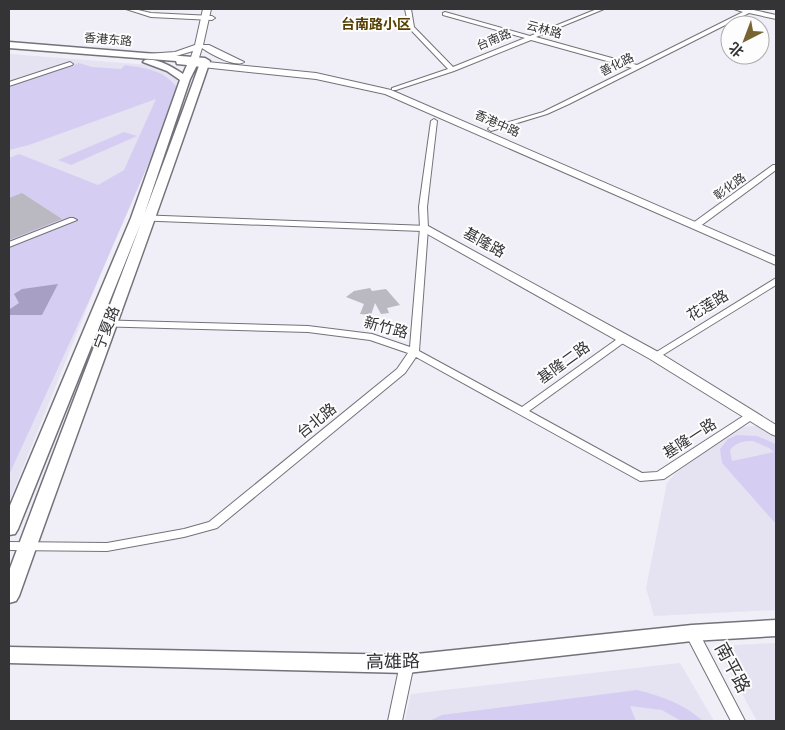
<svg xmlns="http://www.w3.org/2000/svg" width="785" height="730" font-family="'Sofia Sans Condensed','Noto Sans SC',sans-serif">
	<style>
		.built { fill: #e5e2f2 }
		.green { fill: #d6cef2; fill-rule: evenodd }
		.water { fill: #a89fc4 }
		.building { fill: #bab8c0 }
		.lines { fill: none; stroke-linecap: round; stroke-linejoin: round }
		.street-casing { stroke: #747279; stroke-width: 2 }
		.secondary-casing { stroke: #747279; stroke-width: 2 }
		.primary-casing { stroke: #747279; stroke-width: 3 }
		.street { fill: #fff; fill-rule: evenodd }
		.secondary { fill: #fff; fill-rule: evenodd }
		.primary { fill: #fff; fill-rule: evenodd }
		.labels { text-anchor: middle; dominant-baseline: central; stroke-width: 4; stroke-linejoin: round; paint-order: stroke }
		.far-street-label { font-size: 12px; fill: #343437; stroke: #fdfdfe }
		.far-neighbourhood-label { font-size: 14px; font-weight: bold; fill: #563f00; stroke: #fdfdfe }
		.street-label { font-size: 15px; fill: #343437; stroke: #fdfdfe }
		.near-street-label { font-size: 18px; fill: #343437; stroke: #fdfdfe }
	</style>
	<rect width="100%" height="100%" fill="#f0eef7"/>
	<path class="built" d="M9 54 149 65 173 75 178 82 9 502Z
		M758 426 776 438V610L654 616 646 588 667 483 675 474 739 427Z
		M776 643V721H757L716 646Z
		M680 663 714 721H405L411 694Z"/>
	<path class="green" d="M79 63 92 67 121 69 125 65C150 69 165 70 180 91L92 294 9 475V158L19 154 98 185 124 170 156 99 29 145 9 150V86Z
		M124 132 137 136 71 165 58 160Z
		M737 435 757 436 776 444V524L722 463 720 449 728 439ZM753 441 769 448 774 452 732 461 730 450C736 442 744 441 753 441Z
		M637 690C664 697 682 703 703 721H681L662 710 630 706 636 721H429L442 715Z"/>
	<path class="water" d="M58 284 42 315H9L10 309 19 303 14 294 22 289Z"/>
	<path class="building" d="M22 193 62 219 9 240V198Z
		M370 288 372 291 386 289 400 305 387 308 389 313 381 314 375 303 371 315 360 314 364 304 346 297 354 291Z"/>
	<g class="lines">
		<defs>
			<path id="street" d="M126 9H134L151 13 212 16 215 18 212 20 151 17Z
				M405 9H411L414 27 453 67 525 38 443 15V13L445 12 530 36 597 9H604L536 37 637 65 743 12 734 9H749L776 15V19L749 13 569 104 547 114 491 131 488 129 489 128 543 112 632 68 531 40 454 71 396 90H392V88L448 69 409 28Z
				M70 62 73 64 72 65 9 86V82Z
				M434 119 437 121 427 207 428 228 419 351 522 407 620 337H626L628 339 626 341 529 411 642 473 657 472 748 413H756L757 415 756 417 664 479 640 481 416 357 405 373 217 528 184 537 107 551 9 550V542L107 543 184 529 209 522 397 369 408 353 370 340 308 332 93 326 88 323 93 320 308 326 372 334 410 347 420 228 419 207 431 121Z
				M773 165H776V170L699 227H693V223Z
				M70 218H73L77 220 9 247V242Z
				M776 278V285L658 358H652L650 356Z
				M692 628 697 629 745 721H731L685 633 687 629Z
				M407 658 412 660 414 664 402 721H388L400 664 402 660Z"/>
			<path id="secondary" d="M203 9H211L203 45H209L244 62C236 68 210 54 202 48L198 61 316 73 391 90 776 257V265L385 94 316 79 193 66 189 63 193 51 176 56 146 58V54L175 52 195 45Z
				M137 215 428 226 660 353 776 425V436L771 434 650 359 422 231 133 220 131 218Z"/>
			<path id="primary" d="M9 42 205 58 210 61C149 240 82 418 19 596L16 601 9 603V571C72 402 139 233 200 63H198L190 79 143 218 18 529 15 534 9 535V508L131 218 180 80 167 71 143 62 145 60C157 58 173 67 183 74L187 65 177 64 176 61 9 48Z
				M776 620V636L692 641 407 673 9 663V647L407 655 692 625Z"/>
		</defs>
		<use href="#street" class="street-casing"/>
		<use href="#secondary" class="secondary-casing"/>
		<use href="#primary" class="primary-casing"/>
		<use href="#street" class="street"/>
		<use href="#secondary" class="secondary"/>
		<use href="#primary" class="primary"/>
	</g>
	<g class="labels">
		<g class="far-street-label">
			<text transform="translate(544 30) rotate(15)">云林路</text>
			<text transform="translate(108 40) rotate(5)">香港东路</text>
			<text transform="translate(494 40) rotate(-23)">台南路</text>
			<text transform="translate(617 65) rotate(-27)">善化路</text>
			<text transform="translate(497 124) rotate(24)">香港中路</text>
			<text transform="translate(730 187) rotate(-36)">彰化路</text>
		</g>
		<g class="far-neighbourhood-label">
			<text x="376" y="24">台南路小区</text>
		</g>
		<g class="street-label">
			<text transform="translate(484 243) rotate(29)">基隆路</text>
			<text transform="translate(708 306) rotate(-31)">花莲路</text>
			<text transform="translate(107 328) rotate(-69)">宁夏路</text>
			<text transform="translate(386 328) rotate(15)">新竹路</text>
			<text transform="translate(564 363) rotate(-36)">基隆二路</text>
			<text transform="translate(317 421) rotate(-39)">台北路</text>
			<text transform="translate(690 439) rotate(-33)">基隆一路</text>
		</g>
		<g class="near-street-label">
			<text transform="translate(393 662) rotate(-1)">高雄路</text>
			<text transform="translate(732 668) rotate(62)">南平路</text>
		</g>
	</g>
	<rect width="785" height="730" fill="none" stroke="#343437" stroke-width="20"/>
	<g transform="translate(745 40) rotate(222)"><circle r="24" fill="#fdfdfe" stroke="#adadae"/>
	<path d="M0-4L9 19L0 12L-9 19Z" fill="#786332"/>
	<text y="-8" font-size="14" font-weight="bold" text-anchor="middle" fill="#343437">北</text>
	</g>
</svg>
